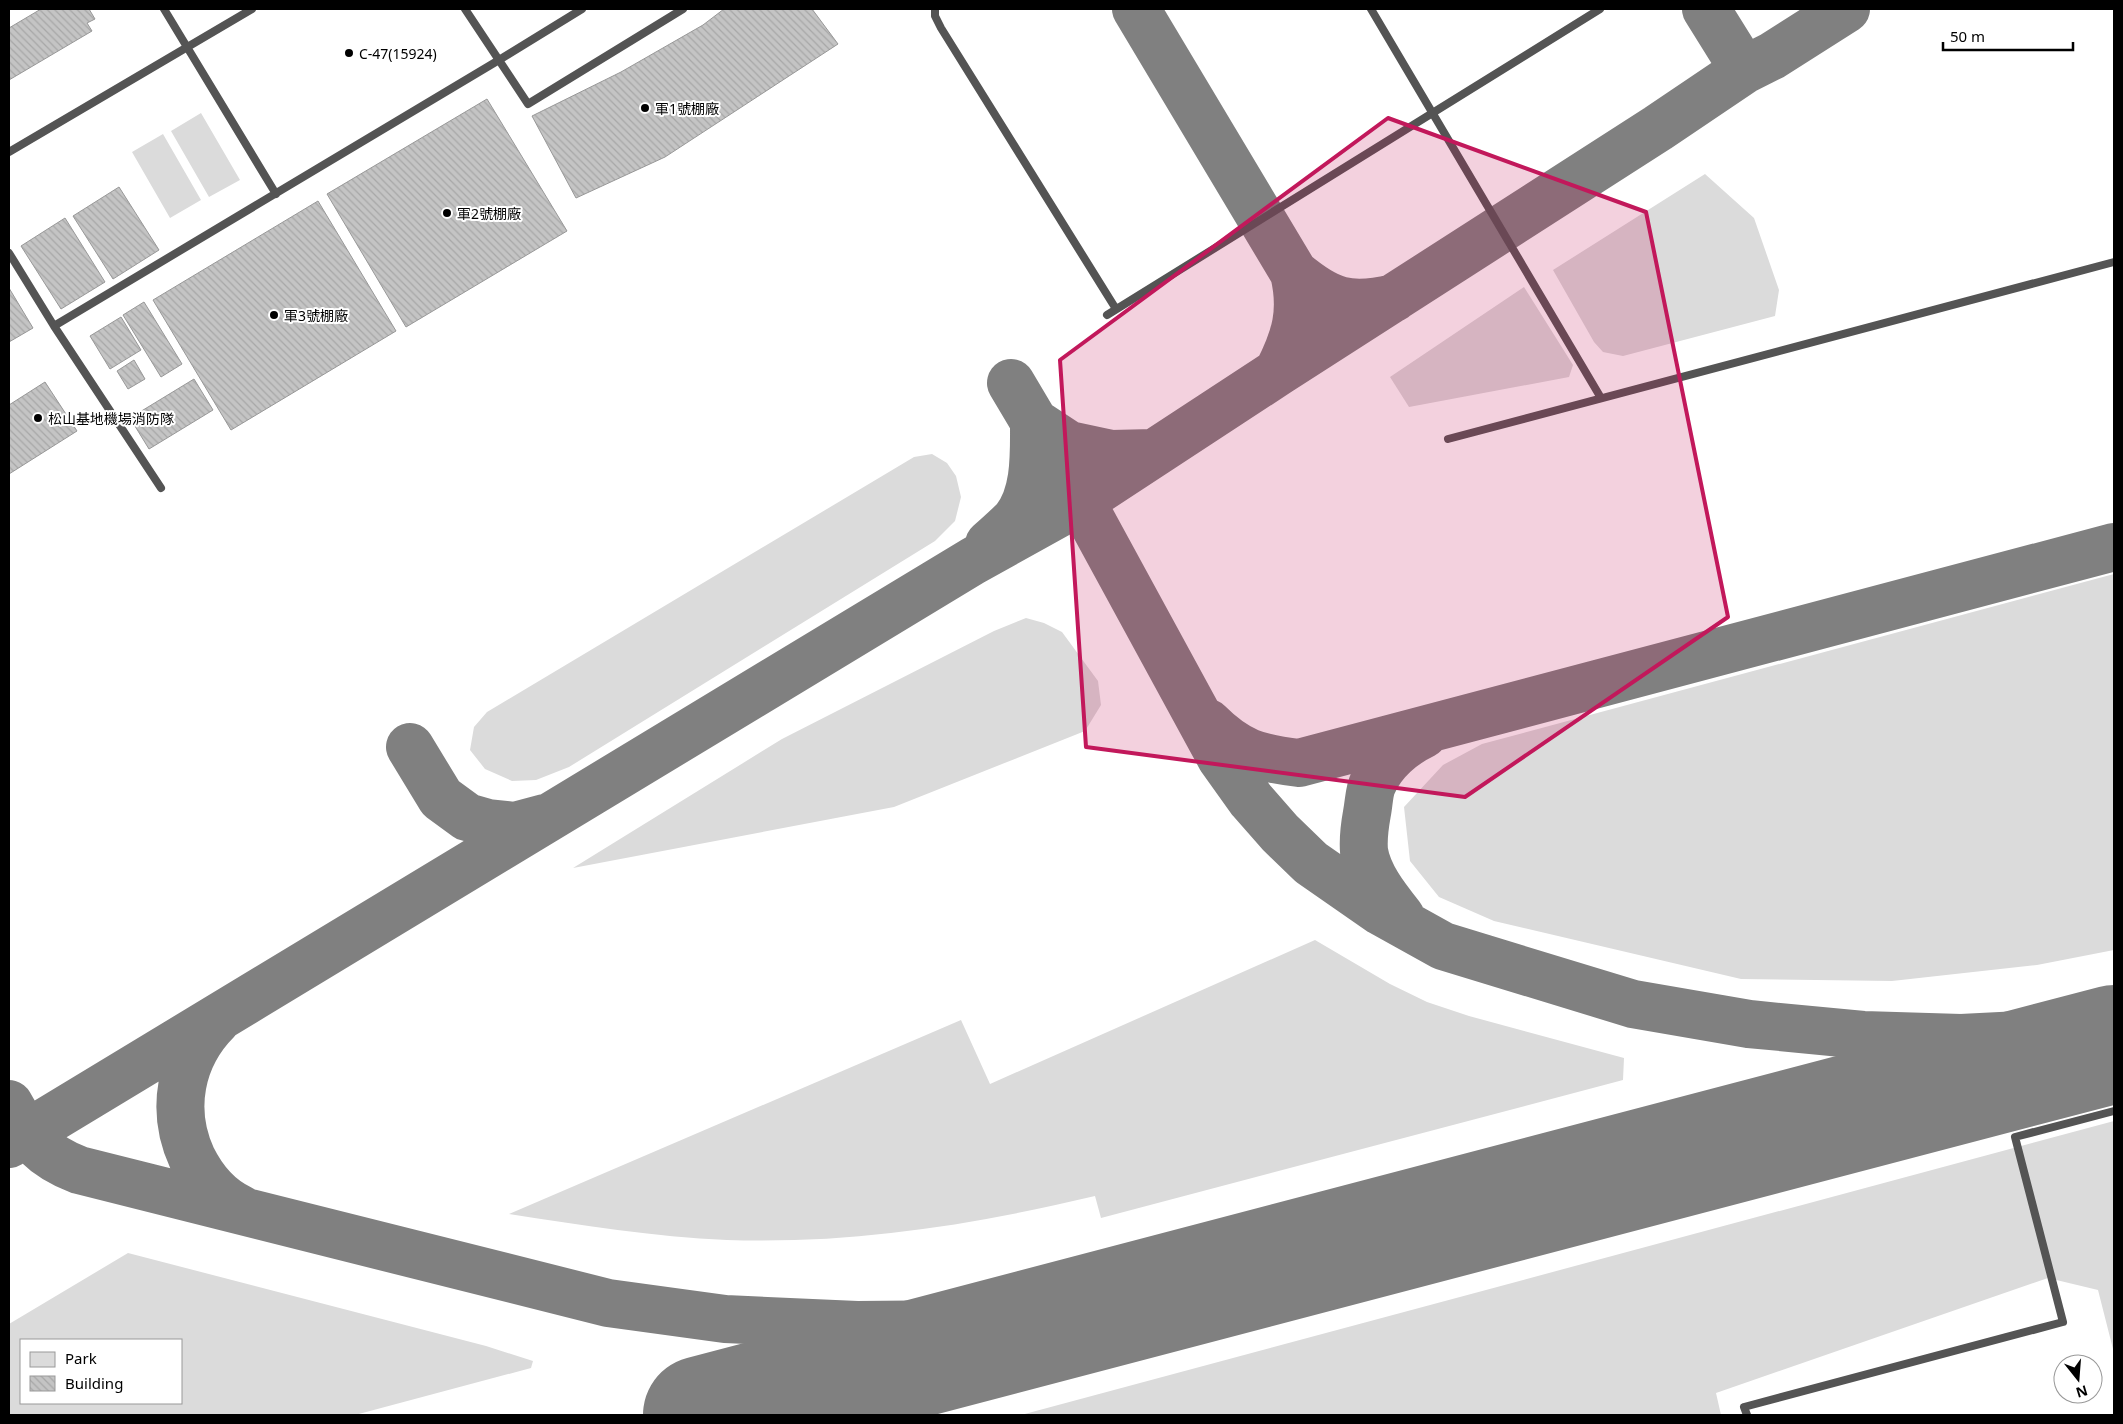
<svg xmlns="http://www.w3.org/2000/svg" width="2123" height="1424" font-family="'Noto Sans','Noto Sans TC',sans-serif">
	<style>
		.green { fill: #dbdbdb; fill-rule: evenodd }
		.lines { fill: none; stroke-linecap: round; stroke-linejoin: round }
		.taxiway { stroke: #808080; stroke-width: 48 }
		.runway { stroke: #808080; stroke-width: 118 }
		.building { fill: url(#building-back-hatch); stroke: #989898 }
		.service { stroke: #545454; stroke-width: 8 }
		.marked { fill: #c2185b; fill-opacity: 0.2; stroke: #c2185b; stroke-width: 4; stroke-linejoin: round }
		.poi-dot { fill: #000; stroke: #fff; stroke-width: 2 }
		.labels { text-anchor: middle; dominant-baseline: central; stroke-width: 4; stroke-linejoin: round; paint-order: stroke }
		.poi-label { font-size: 14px; fill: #000; stroke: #fff; text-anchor: start }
	</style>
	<defs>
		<pattern id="building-back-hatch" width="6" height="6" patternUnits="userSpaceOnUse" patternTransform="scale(1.25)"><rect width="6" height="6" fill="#c4c4c4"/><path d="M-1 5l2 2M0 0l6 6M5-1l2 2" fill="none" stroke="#a7a7a7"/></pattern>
	</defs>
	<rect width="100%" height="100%" fill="#fff"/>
	<path class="green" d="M201 113 240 180 209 197 171 131Z
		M163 134 201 200 170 218 132 152Z
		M1705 174 1754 218 1779 290 1775 316 1623 356 1603 352 1594 342 1553 270Z
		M1524 287 1573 365 1569 377 1409 407 1390 377Z
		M932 454 947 463 956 476 961 497 955 521 935 541 569 767 536 780 512 781 485 769 470 750 474 727 487 712 914 457Z
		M2114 574V950L2037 965 1892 981 1741 979 1494 921 1439 897 1410 861 1404 807 1443 765 1482 744Z
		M1026 618 1044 623 1062 632 1098 681 1101 705 1085 731 894 807 573 868 782 739 994 631Z
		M1315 940 1390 984 1427 1002 1469 1016 1624 1058 1623 1080 1101 1218 1095 1196C973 1225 853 1244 727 1240 654 1237 581 1225 509 1214L961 1020 990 1084Z
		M2114 1121V1353L2098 1290 2048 1278 1716 1393 1721 1415H1021Z
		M128 1253 486 1346 533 1361 531 1368 355 1415H9V1324ZM21 1340H181V1403H21Z"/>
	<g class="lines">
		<path class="taxiway" d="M1136 9 1294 273
			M1706 9 1744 70
			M1278 372C1296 337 1303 311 1294 273 1329 302 1349 309 1394 298
			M1011 383 1081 501 1221 758 1251 800 1280 833 1311 863 1380 911 1443 946 1633 1004 1749 1024 1863 1035 1961 1038 2057 1033 2114 1027
			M1034 422 1069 445 1111 454 1154 453
			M989 544C998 536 1007 528 1015 520 1036 494 1034 454 1034 422
			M1208 723C1238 753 1258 758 1299 763L2114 547
			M410 747 441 798 467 817 488 823 515 826 545 818
			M1401 917C1386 898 1368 876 1364 851 1363 839 1365 824 1367 813 1369 803 1369 791 1373 783 1383 761 1403 744 1424 734
			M217 1020C180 1057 170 1110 192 1158 203 1180 219 1199 241 1209
			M9 1104C28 1138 42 1156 79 1170L608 1303 725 1319 857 1325 968 1324 1111 1307
			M9 1144 973 561 1081 501 1278 372 1658 128 1744 70 1772 56 1846 9"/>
		<path class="runway" d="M702 1415 2114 1044"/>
	</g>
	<path class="building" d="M41 9H89L95 19 87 23 92 31 9 80V28Z
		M724 9H812L838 44 665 157 576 198 532 116 621 72 703 25Z
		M487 99 567 231 406 327 327 194Z
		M119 187 159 250 113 279 73 216Z
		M318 201 396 331 231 430 153 300Z
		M65 218 105 282 61 309 21 246Z
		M9 288 33 328 9 342Z
		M144 302 182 364 161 377 123 315Z
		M121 317 141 350 110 369 90 336Z
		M134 360 145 379 128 389 117 371Z
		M194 379 213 410 149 449 130 418Z
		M45 382 77 431 9 474V405Z"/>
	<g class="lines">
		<path class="service" d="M164 9 276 194
			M465 9 528 104 683 9
			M935 9V16L941 28 1116 309
			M1371 9 1601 398
			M9 152 252 9
			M9 253 54 326 499 60 582 9
			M1107 315 1600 9
			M54 326 161 488
			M1448 439 2114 262
			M1747 1415 1744 1407 2063 1322 2015 1137 2114 1111"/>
	</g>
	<path class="marked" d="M1388 118 1646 212 1728 617 1465 797 1086 747 1060 360Z"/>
	<g class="poi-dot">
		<circle cx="349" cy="53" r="5"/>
		<circle cx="645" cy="108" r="5"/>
		<circle cx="447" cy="213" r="5"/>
		<circle cx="274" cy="315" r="5"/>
		<circle cx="38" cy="418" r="5"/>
	</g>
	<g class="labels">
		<g class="poi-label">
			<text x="359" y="53">C-47(15924)</text>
			<text x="655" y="108">軍1號棚廠</text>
			<text x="457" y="213">軍2號棚廠</text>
			<text x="284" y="315">軍3號棚廠</text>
			<text x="48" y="418">松山基地機場消防隊</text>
		</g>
	</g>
	<rect width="2123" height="1424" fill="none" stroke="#000000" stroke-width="20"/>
	<rect x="20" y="1339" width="162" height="65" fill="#ffffff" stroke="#999999"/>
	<rect x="30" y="1352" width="25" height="15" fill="#dbdbdb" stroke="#999999"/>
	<text x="65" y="1364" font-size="15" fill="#000000">Park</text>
	<rect x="30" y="1376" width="25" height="15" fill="url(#building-back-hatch)" stroke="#999999"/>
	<text x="65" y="1389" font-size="15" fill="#000000">Building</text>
	<g transform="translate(2078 1379) rotate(163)"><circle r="24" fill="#ffffff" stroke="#999999"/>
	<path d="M0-4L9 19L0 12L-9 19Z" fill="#000000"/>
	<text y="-8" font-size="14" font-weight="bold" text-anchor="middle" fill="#000000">N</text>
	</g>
	<path d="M1943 42v8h130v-8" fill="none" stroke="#000000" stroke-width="2.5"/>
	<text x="1950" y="42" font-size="15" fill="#000000" stroke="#ffffff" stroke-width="4" paint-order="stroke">50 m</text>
</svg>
